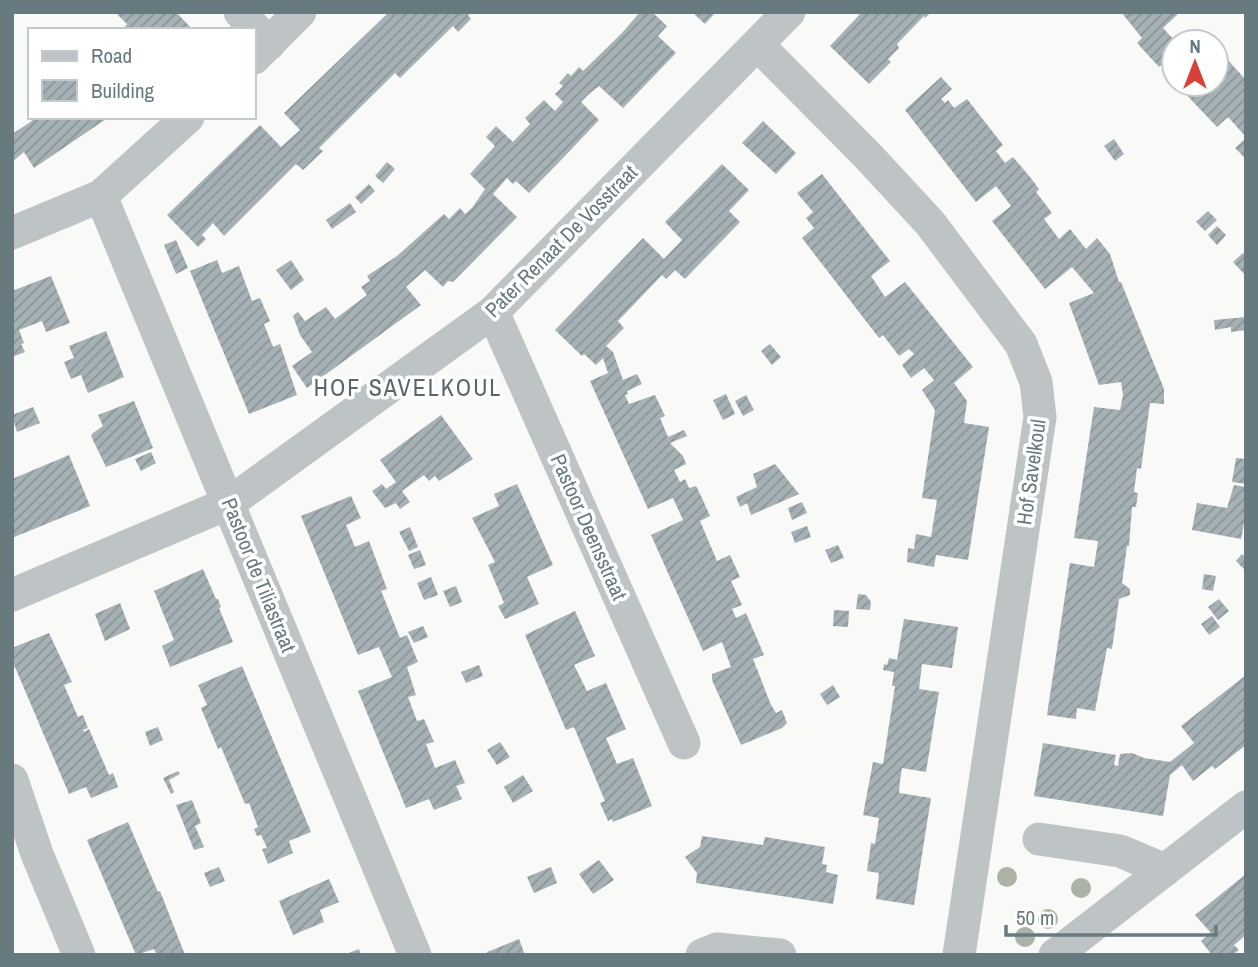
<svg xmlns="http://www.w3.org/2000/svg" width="1258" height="967" font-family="'Archivo Narrow',sans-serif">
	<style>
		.building { fill: url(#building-hatch) }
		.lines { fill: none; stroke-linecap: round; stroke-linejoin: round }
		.minor { stroke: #bec4c6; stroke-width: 33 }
		.tree { fill: #abb3a7 }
		.labels { text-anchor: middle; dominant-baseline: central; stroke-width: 7; stroke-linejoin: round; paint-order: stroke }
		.street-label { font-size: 21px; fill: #667a80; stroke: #fff }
		.quarter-label { font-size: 24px; letter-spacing: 2px; fill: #58676c; stroke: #fff }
	</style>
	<defs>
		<pattern id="building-hatch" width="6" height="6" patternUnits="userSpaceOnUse" patternTransform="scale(1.75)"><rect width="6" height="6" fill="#a5b1b4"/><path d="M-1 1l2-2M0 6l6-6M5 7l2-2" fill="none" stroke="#8a9598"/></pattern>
	</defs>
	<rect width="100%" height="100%" fill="#f9f9f7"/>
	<path class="building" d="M115 12H176L193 30H128L125 27 127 24Z
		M389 12H471L468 15 471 19 458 32 453 26 400 78 395 73 319 148 323 151 303 170 296 164 224 236 213 223 202 235 206 239 198 247 167 215 260 125 281 147 300 130 284 113Z
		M640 12H652L667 26 658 36 676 53 623 108 599 86 589 94 581 102 599 120 564 157 529 193 516 181 513 184 507 178 493 194 517 217 453 282 448 281 443 287 425 270 406 287 421 305 307 388 292 366 312 352 300 335 293 316 298 312 305 321 326 307 335 319 367 295 361 287 370 281 367 276 397 256 444 214 449 219 460 208 465 214 472 208 485 189 470 174 495 146 486 137 496 126 513 142 530 124 525 118 544 100 555 111 563 102 555 94 563 86 559 83 568 73 571 76 579 67 583 71 622 33Z
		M692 12H716L705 24Z
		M862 12H931L925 18 924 16 897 44 899 48 888 59 891 62 869 84 830 46Z
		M1121 12H1180L1163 28 1176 42H1174V64L1169 59 1159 67 1137 43 1142 38Z
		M1199 29 1211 42H1185Z
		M1216 47 1246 80V137L1228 117 1217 127 1179 87 1183 84H1216Z
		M941 77 952 89 941 99 945 103 948 100 954 108 967 99 1003 145 996 151 1005 163 1013 157 1030 177 1039 189 1036 192 1052 213 1044 219 1059 239 1070 229 1086 249 1097 238 1110 254 1119 282H1121L1164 389V404L1150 403 1141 469 1137 468 1134 492 1138 493 1136 507H1132L1129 546H1127L1122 583 1130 589V595L1119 599 1112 649 1107 648 1095 711 1077 708 1076 719 1047 715 1070 563 1094 567 1098 541 1074 538 1094 407 1120 410 1123 395 1121 382 1099 385 1069 303 1094 293 1072 267 1045 289 992 221 1011 206 996 186 976 202 905 110Z
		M30 117H109L34 168 24 152 12 162V134L32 121Z
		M763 121 796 153 776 174 742 143Z
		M1246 138V159L1235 148Z
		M1114 139 1124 154 1115 161 1104 146Z
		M387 162 395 169 383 183 375 176Z
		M722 164 749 190 729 211 740 222 685 279 675 270 666 279 662 275 618 321 624 328 606 346 613 352 623 380 637 374 642 384 627 391 628 394 625 395 629 404 655 395 665 416 660 418 668 437 684 430 687 436 670 443 683 456 686 464 674 470 680 482 685 479 689 488 696 486 702 498 710 516 700 521 717 561 730 555 740 577 731 581 742 605 732 609 736 618 746 613 764 655 753 659 771 705 776 713 782 710 787 723 782 728 741 745 712 680V674L731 667 722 642 703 651 651 535 683 520 673 498 648 509 590 381 608 373 603 358 596 365 584 354 582 356 555 330 643 238 664 259 682 240 665 222Z
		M822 174 890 261 871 276 885 297 905 282 973 367 954 383 967 401 964 423 989 427 968 560 936 555 934 567 907 562 908 548 914 549 916 534 931 537 937 500 922 498 935 410 922 390 934 380 924 368 911 378 902 365 914 354 909 349 899 356 883 335 879 338 802 238 814 228 806 218 813 212 797 193Z
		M369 184 375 191 361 204 355 197Z
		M350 203 356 212 332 229 326 220Z
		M1208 211 1217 220 1205 231 1196 222Z
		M1217 226 1226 235 1217 245 1208 235Z
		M176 240 188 268 176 274 164 245Z
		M1243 253 1246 256V276L1233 262Z
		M217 260 222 273 239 266 252 301 260 298 270 321 264 324 273 347 280 344 297 395 249 414 190 271Z
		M291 260 304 280 291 290 276 270Z
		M51 276 70 323 46 332 42 321 19 330 24 343 21 344 25 352 12 357V291Z
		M1246 317V330L1231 332V327L1215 330 1214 320Z
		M106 331 124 377 88 393 81 375 71 379 64 362 74 358 69 346Z
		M770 344 781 357 772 365 761 351Z
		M726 394 735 414 723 420 713 400Z
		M746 395 754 410 743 416 735 401Z
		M134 401 153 448 106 467 91 436 93 433 103 426 98 415Z
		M33 407 40 423 17 432 12 415Z
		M441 415 473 459 439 481 435 476 429 481 424 475 402 491 410 502 400 509 396 503 385 508 372 491 382 484 386 489 396 482 380 460Z
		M151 452 156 463 141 471 135 459Z
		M69 455 90 506 12 538V496L15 495 12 489V479Z
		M1236 458 1246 459V484L1232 482Z
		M775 464 799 494 751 515 747 503 740 507 736 497 757 487 753 474Z
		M517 484 553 565 527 577 539 604 505 619 498 606 504 603 488 565 495 562 472 518 499 506 494 494Z
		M1234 485 1246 487V513L1241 539 1192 530 1197 503 1227 508Z
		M351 496 361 518 346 525 355 547 369 541 387 589 381 591 382 593 400 638 407 635 418 662 407 667 416 695 408 697 417 721 424 719 434 742 426 744 435 768 455 760 465 783 456 786 462 799 434 810 429 799 406 808 358 691 392 677 379 647 358 655 301 516Z
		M802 502 807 513 792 520 788 508Z
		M807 526 811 537 795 543 791 532Z
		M410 527 418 547 409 551 399 532Z
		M838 545 844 558 831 563 825 550Z
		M420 550 426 565 414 569 408 555Z
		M1242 554 1244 556 1246 555V571L1236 561Z
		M203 569 216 599H218L221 607 219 608 233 642 170 667 162 646 174 640 154 591Z
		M1204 574 1216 576 1213 591 1202 589Z
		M431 577 438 595 424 600 417 583Z
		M456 586 462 602 450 607 443 591Z
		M858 594 866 595 871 602 870 610 856 609Z
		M1219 599 1229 611 1218 620 1208 607Z
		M120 603 130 629 105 641 95 614Z
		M834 610 849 611 848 627 833 626Z
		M575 611 595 656 574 665 587 691 606 683 626 729 606 738 617 764 633 758 652 806 613 822 612 819 608 821 600 803 605 801 574 727 566 730 525 635Z
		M1212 616 1220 627 1209 635 1201 624Z
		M904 619 958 627 952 668 922 664 919 689 939 692 926 772 902 768 900 781 899 793 931 798 914 905 876 899 879 873 867 871 871 843 875 844 879 818 863 815 873 762 883 764 895 686H892L894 672 883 670 884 664 887 665 889 658 897 660Z
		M423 626 428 637 414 643 408 632Z
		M49 633 72 682 64 685 78 717 83 715 88 728 83 730 84 732 89 729 109 775 113 773 118 787 91 798 86 787 69 794 12 660V648Z
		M479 665 483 676 466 683 461 672Z
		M242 666 311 832 289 841 293 853 268 864 262 849 267 848 261 835 257 836 254 829 258 827 249 803 245 804 221 747 218 749 201 708 207 705 198 685Z
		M1246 675V745L1215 769 1212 766 1193 781 1182 765 1170 775 1163 816 1034 796 1043 743 1116 755 1114 765 1118 766 1120 754 1132 753 1144 758 1170 762 1194 743 1181 726Z
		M833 685 840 697 827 705 820 694Z
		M158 727 163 740 150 746 145 732Z
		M500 742 510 757 497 765 487 750Z
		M178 771 180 774 169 780 174 792 171 794 163 778Z
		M523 775 533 791 513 803 504 787Z
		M192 800 201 823 195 826 204 847 194 850 176 805Z
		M128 822 158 892 160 891 185 955H157L154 949 136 955 87 840Z
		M702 836 763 845 765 837 825 847 822 864 827 865 826 872 838 875 833 904 696 883 697 873 685 857 700 847Z
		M599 860 614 880 593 894 579 874Z
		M219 867 225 881 210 887 204 873Z
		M551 867 557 883 534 893 527 877Z
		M1246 874V935L1234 945 1239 950 1232 955H1212L1201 941 1211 933 1195 915Z
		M329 879 339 902 320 910 324 922 293 935 279 901Z
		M519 939 525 955H488L487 952Z
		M359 949 361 955H344Z"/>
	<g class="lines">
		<path class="minor" d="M240 12 269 44
			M758 45 867 155 930 223 1021 344 1036 382 1040 417 959 955
			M254 58 300 12
			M101 196 415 955
			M12 233 101 196 188 117
			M493 312 684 743
			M12 595 229 503 493 312 789 12
			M12 780 37 854 79 955
			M1039 839 1120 851 1165 870
			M702 955 717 949 780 955
			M1055 955 1246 807"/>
	</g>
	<g class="tree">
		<circle cx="1007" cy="877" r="10"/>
		<circle cx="1081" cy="888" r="10"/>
		<circle cx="1048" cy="919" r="10"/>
		<circle cx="1025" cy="937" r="10"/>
	</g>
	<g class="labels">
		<g class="street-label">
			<text transform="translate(561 241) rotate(-45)">Pater Renaat De Vosstraat</text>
			<text transform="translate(1031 472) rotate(-82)">Hof Savelkoul</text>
			<text transform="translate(589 527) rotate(66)">Pastoor Deensstraat</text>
			<text transform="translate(259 575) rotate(68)">Pastoor de Tiliastraat</text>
		</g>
		<g class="quarter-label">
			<text x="408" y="387">HOF SAVELKOUL</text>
		</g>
	</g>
	<rect width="1258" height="967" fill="none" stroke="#667a80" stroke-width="28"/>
	<rect x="28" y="28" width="228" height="91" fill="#ffffff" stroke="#c2cacc" stroke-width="2"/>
	<rect x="42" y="51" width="35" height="10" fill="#bec4c6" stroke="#c2cacc" stroke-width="2"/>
	<text x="91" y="63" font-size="21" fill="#667a80">Road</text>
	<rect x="42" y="80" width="35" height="21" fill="url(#building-hatch)" stroke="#c2cacc" stroke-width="2"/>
	<text x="91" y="98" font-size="21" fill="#667a80">Building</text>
	<g transform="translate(1195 63)"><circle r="33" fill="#ffffff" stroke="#c2cacc" stroke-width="2"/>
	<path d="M0-5L12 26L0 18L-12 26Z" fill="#d94138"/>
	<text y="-10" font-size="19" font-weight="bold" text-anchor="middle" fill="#667a80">N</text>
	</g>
	<path d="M1006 925v10h210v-10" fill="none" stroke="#667a80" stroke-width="3.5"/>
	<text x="1016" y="925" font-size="21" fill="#667a80" stroke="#ffffff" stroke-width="5" paint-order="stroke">50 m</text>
</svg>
